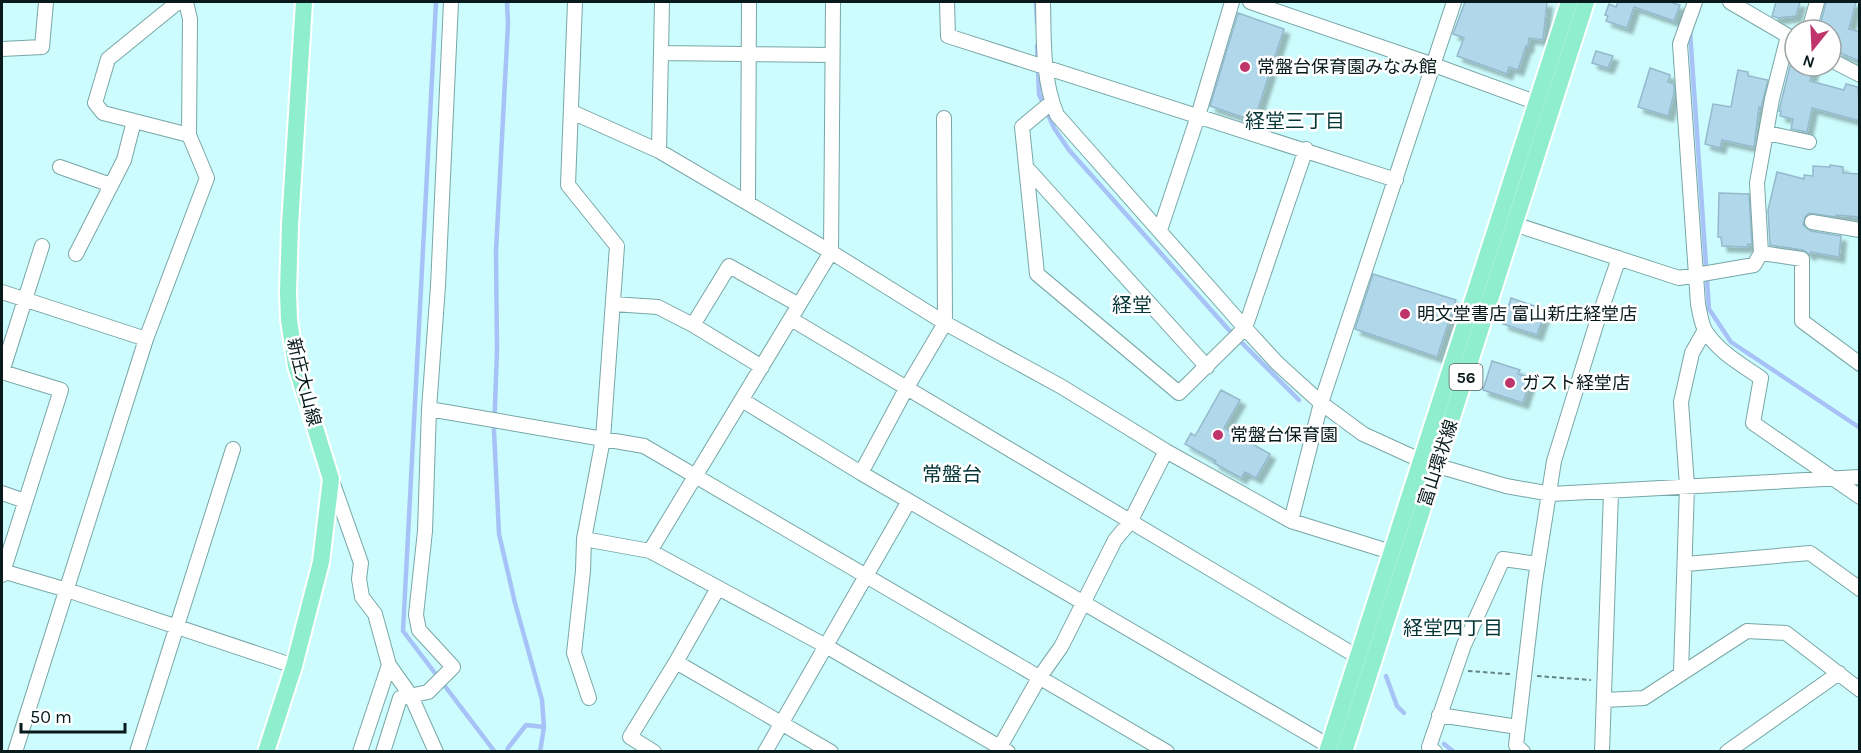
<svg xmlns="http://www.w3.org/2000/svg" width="1861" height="753" font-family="Karla,'Noto Sans JP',sans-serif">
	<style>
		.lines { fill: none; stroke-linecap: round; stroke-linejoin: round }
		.stream { stroke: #a7c2f7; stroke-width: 4.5 }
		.building { fill: #b1d7eb; stroke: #94b9cc; stroke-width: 1.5; filter: url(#shadow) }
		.minor-casing { stroke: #79a6a7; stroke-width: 16 }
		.major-casing { stroke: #fff; stroke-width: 20 }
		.path { stroke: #648485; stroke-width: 2; stroke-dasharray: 4.5 3; stroke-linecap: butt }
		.minor { stroke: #fff; stroke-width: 14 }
		.major { stroke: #8feece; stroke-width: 16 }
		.poi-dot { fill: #bf346b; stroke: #fff; stroke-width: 2 }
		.labels { text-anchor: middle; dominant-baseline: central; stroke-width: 5; stroke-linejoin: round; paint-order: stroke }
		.shield { fill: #fff; stroke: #525f5f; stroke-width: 1.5 }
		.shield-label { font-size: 16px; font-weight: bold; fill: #081a1b }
		.poi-label { font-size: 18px; fill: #081a1b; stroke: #fff; text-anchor: start }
		.street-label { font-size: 18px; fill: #081a1b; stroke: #fff }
		.neighbourhood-label { font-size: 20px; fill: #053637; stroke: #fff }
	</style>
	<defs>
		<filter id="shadow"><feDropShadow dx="5.5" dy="5.5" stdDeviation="1.5" flood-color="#0004"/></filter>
	</defs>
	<rect width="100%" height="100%" fill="#ccfcfd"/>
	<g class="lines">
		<path class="stream" d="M436 2 403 631 495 752
			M507 2 508 24 496 251 497 351 494 431 499 534 515 603 542 700 544 727 540 752
			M1036 2 1037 23
			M1690 31 1709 309 1731 342 1860 428
			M1037 46 1039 94 1054 128 1069 150 1228 329 1299 400
			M1386 676 1397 706 1404 713
			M1444 744 1454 752
			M507 752 508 748 526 725 544 727"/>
	</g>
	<path class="building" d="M1465 2H1547L1543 40 1529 38 1528 47 1526 46 1518 70 1509 67 1507 74 1457 56 1464 38 1453 34Z
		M1618 2H1669L1680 5 1674 21 1634 7 1627 28 1606 21 1608 16 1605 15 1609 4 1616 7Z
		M1776 2H1800L1796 16 1778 18 1772 16Z
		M1826 2H1856L1849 29 1860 32V61L1837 52V48L1831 46V30H1819Z
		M1238 13 1284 29 1254 121 1210 106Z
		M1596 51 1613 56 1608 68 1592 63Z
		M1790 66H1814L1810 81 1844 90 1846 84 1858 87 1860 121 1812 108 1807 132 1791 129 1793 119 1780 116 1781 111H1779Z
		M1650 68 1670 75 1668 82 1674 84V94L1668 116 1638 107Z
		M1738 70 1748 72V76L1768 80 1761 108 1759 107 1754 147 1722 140 1720 148 1705 144 1713 104 1731 107Z
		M1830 165 1843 167V173L1860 174V217L1836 215V217L1809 213 1805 217 1803 225 1811 231 1841 236 1839 257 1811 252 1810 255 1803 250 1770 245 1768 210 1777 172 1804 179V175L1813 176V166L1830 167Z
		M1719 193 1749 194 1752 245 1748 244V247L1722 246 1721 237H1718Z
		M1373 274 1456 300 1437 357 1355 329Z
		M1511 298 1546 310 1537 335 1503 324Z
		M1492 361 1520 370 1518 374 1531 378 1523 403 1483 390Z
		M1221 390 1240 400 1224 428 1270 454 1256 478 1245 472 1241 478 1214 463 1216 461 1185 444 1191 433 1195 436Z"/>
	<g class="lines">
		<defs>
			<path id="minor" d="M178 2 108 59 95 103 103 113 189 135
				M575 2 568 185 617 246 603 439 584 539 583 571 574 653 589 698
				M947 2 948 36 1396 180
				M1043 2C1044 40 1042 79 1057 115L1245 328 1277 363 1321 403 1363 434 1409 455 1438 466 1506 486 1551 494 1860 477
				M1250 2 1434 65 1546 106
				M1695 2 1680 44 1698 304C1700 313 1701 324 1706 332 1719 352 1742 365 1761 378L1753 423 1860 497
				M1730 2 1795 40
				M1809 30 1817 2
				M2 49 42 47 46 2
				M661 53 832 55
				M1831 60 1860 75
				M1052 102 1022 127 1037 274 1179 393 1245 328 1306 149
				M572 112 659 151 831 252 945 323 1062 387 1166 451 1291 521 1391 552
				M1767 133 1809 142
				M659 151 662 2
				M60 167 111 185
				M1026 167 1207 367
				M748 202 749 2
				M1812 222 1860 230
				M1514 224 1679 278 1754 265 1761 253 1802 259V321L1860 364
				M1160 230 1198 116 1232 2
				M1761 253 1757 183 1772 99 1788 36
				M76 254 124 160 134 121
				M2 292 146 339
				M613 304 658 307 693 325 762 367
				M791 319 1358 657
				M693 325 729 266 799 305
				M742 400 861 473 1329 746
				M429 409 644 446 1167 752
				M861 473 906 389 945 323 944 118
				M332 481 361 563 359 579 362 597 375 614 389 665 411 696 436 752
				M2 493 25 501
				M1291 521 1321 403 1454 2
				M584 539 650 551 826 646 1008 752
				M650 551 831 252 833 2
				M1686 564 1810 553 1860 589
				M2 571 67 590 294 666
				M2 575 61 390 2 372 42 246
				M676 662 831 752
				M1681 672 1687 486 1681 402 1692 353 1705 330
				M1605 700 1644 698 1747 631 1786 633 1860 690
				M1439 715 1518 727
				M15 752 146 339 207 178 189 135 190 19 186 2
				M137 752 233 449
				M360 752 389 665
				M383 752 400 698 428 692 453 667 419 630 416 615 425 531 429 409 438 286 451 2
				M654 752 630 737 676 662 718 588
				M765 752 909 501
				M997 752 1039 678 1061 647 1115 540 1130 522 1166 451
				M1435 752 1429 747 1464 645 1503 559 1538 564
				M1523 752 1516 745 1535 582 1554 461 1596 325 1619 258
				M1602 752 1611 492
				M1727 752 1839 673"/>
			<path id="major" d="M266 752 294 666 321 562 331 479 296 366 289 320 288 292 290 225 304 2
				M1327 752 1569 2
				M1344 752 1586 2"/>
		</defs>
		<use href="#minor" class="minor-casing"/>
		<use href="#major" class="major-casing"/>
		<path class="path" d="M1468 671 1510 674
			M1537 676 1591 680"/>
		<use href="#minor" class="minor"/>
		<use href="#major" class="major"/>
	</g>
	<g class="poi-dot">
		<circle cx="1245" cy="67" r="6"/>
		<circle cx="1405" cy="314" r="6"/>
		<circle cx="1510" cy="383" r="6"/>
		<circle cx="1218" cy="435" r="6"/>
	</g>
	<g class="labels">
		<rect class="shield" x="1449.5" y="364" width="33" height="26" rx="4.5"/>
		<g class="shield-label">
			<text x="1466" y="377">56</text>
		</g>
		<g class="poi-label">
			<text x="1257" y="67">常盤台保育園みなみ館</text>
			<text x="1417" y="314">明文堂書店 富山新庄経堂店</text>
			<text x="1522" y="383">ガスト経堂店</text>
			<text x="1230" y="435">常盤台保育園</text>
		</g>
		<g class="street-label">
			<text transform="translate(304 382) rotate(76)">新庄大山線</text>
			<text transform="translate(1438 463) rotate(-72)">富山環状線</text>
		</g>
		<g class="neighbourhood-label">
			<text x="1295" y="121">経堂三丁目</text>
			<text x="1132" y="305">経堂</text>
			<text x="952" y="474">常盤台</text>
			<text x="1453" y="628">経堂四丁目</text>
		</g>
	</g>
	<rect width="1861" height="753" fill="none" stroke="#081a1b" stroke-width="6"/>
	<g transform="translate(1813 48) rotate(198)"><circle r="28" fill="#ffffff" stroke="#9ca3a4" stroke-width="1.5"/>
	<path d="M0-4.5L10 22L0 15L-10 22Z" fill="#bf346b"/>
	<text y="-9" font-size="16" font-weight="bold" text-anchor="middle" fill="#081a1b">N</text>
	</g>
	<path d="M21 723v9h104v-9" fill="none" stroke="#081a1b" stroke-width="3"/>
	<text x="30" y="723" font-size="18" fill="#081a1b" stroke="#ffffff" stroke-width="4.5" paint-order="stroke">50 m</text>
</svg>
